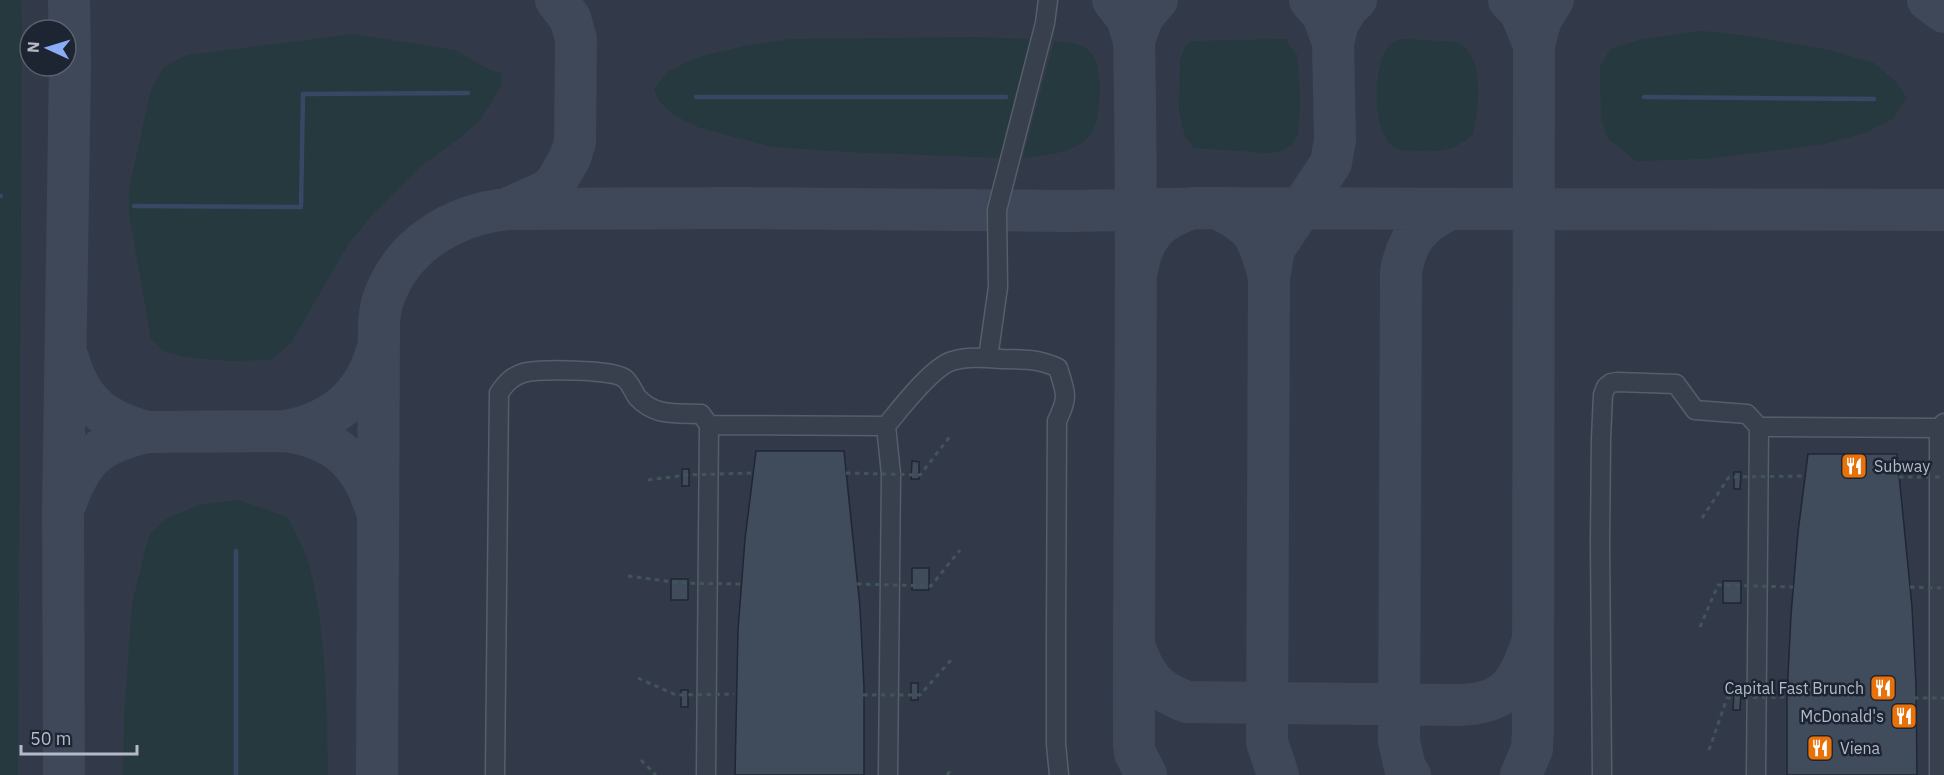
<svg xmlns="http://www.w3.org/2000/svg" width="1944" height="775" font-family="'IBM Plex Sans',sans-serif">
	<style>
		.airport { fill: #323a4a; fill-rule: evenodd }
		.green { fill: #26393e }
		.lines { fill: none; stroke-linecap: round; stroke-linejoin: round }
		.stream { stroke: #384764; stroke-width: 4.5 }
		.taxiway { stroke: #3f4858; stroke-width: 42 }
		.building { fill: #404b5c; stroke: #1f2634; stroke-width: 1.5 }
		.minor-casing { stroke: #565d6b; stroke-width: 21 }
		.path { stroke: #415558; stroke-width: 3; stroke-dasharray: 4.5 4.5; stroke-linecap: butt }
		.minor { stroke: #383f4d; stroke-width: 18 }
		.path-bridge { stroke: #415558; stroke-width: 3; stroke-dasharray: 4.5 4.5; stroke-linecap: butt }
		.labels { text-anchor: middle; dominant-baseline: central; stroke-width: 5; stroke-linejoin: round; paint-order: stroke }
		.poi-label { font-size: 16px; fill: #b4bac8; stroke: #1d2432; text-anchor: start }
	</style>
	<rect width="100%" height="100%" fill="#242d3d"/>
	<path class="airport" d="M0 0H1944V775H0ZM30 30H66V66H30Z"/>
	<path class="green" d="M0 0H21L22 20 18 775H0Z
		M1702 31 1750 36 1830 50 1874 63 1896 82 1907 98 1893 119 1867 132 1825 144 1705 159 1636 161 1608 139 1601 120 1600 67 1610 49 1642 39Z
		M353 34 455 50 490 70 501 73V86L481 119 461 137 421 166 374 213 349 243 291 343 270 360 227 361 186 357 165 352 151 339 129 214V189L151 90 164 67 187 55Z
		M975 37 1035 39 1005 158 846 152 773 147 700 128 672 114 659 101 654 89 669 71 698 57 744 46 791 39Z
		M1287 39 1289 46 1297 54 1299 74 1300 108 1298 135 1292 144 1281 151 1268 153 1194 148 1185 137 1179 110 1180 61 1184 49 1191 41Z
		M1402 39 1459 42C1462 45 1466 48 1469 52 1483 72 1478 112 1473 135 1454 149 1446 152 1422 151 1416 151 1405 152 1399 150 1370 138 1373 70 1387 48 1390 43 1397 41 1402 39Z
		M1054 41C1068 43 1082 42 1092 54 1104 67 1102 126 1088 138 1071 154 1045 155 1023 158Z
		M239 500 288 517C295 534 306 551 310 568 326 630 327 711 328 775H123L124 717 132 604 149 535 166 519 201 504Z"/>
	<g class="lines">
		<path class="stream" d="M696 97H1006
			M1644 97 1874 99
			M0 196H1
			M134 206 301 207 303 94 468 93
			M236 551V775"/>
		<path class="taxiway" d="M1113 0 1127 18 1134 41C1139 275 1133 510 1134 745L1135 753 1146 775
			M1310 0 1323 15 1333 43
			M1509 0 1521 13 1534 45
			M1928 0 1944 12
			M1134 41 1143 16 1157 0
			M511 207 547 191 556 182 570 158 575 142 576 39 570 18 556 0
			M1137 271C1143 235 1158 219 1193 208L1944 210
			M68 358C81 403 103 420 147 432
			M286 431C337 439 362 462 377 512
			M66 503C82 456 100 443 147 432L286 431C333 422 364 397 377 350
			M1134 645C1145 677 1155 690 1187 702L1459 705C1506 704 1518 684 1532 643
			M64 775 63 510 70 65 69 0
			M377 775 379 323C380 316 380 307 383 300 401 246 452 215 507 209L742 208 1071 211 1216 208C1255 226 1259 237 1269 278
			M1278 775 1267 742 1269 278 1274 249 1331 163 1335 140 1333 43 1338 23 1348 7 1356 0
			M1410 775 1405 768 1399 741 1401 272C1407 238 1420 224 1450 209
			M1521 775 1532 749 1533 730 1534 45 1541 19 1553 0"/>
	</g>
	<path class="building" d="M756 451H844L860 607 864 687V775H735L738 630 745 539Z
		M1808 454H1897L1912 607 1916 685 1917 775H1787V695L1791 615 1798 532Z
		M912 461 919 462V479H911Z
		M682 469H689V486H682Z
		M1734 472H1741L1740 489H1734Z
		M912 568H929V590H912Z
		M671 579H688V600H671Z
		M1723 581H1741V603H1723Z
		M911 683H918V700H911Z
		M681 690H688V707H681Z
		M1734 693H1741L1740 710H1733Z"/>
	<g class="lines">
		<defs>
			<path id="minor" d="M988 358 998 287 997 210 1045 23 1048 0
				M495 775 499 393C506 383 511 377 523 373 538 369 613 369 624 378 630 382 633 391 637 397 655 417 677 413 701 414L709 425
				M706 775 709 425 886 426
				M888 775 891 474 886 426C900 409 932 367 952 361 968 356 987 358 1003 359 1023 359 1040 359 1058 368 1066 394 1069 396 1057 421L1056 637V744L1059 775
				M1602 775 1600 543 1601 439 1603 395 1606 387 1611 383 1617 382 1676 384 1695 410 1747 414 1759 427
				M1756 775 1759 427 1939 428 1944 423
				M1939 775V428"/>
		</defs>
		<use href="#minor" class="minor-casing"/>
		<path class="path" d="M641 760 656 775
			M947 775 953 768"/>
		<use href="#minor" class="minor"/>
		<path class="path-bridge" d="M846 473 920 475 951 435
			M1899 477H1944
			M648 480 687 475 752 473
			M1702 518 1729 477 1804 476
			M628 576 681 583 740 584
			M857 584 931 586 960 550
			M1910 587 1944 588
			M1700 627 1718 585 1793 587
			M638 678 676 695 734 694
			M863 695H920L952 659
			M1914 698H1944
			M1709 750 1727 698 1787 697"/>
	</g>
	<defs>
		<symbol id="restaurant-square" viewBox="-11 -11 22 22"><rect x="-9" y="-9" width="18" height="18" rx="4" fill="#e8710a" stroke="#1d2432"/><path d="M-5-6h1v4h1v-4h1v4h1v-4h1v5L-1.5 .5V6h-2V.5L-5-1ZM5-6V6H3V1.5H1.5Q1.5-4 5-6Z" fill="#fff"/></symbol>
	</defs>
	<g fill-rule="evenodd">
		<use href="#restaurant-square" x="1839" y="451" width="30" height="30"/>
		<use href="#restaurant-square" x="1868" y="673" width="30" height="30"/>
		<use href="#restaurant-square" x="1889" y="701" width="30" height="30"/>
		<use href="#restaurant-square" x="1805" y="733" width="30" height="30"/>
	</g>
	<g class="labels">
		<g class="poi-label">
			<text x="1874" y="466">Subway</text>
			<text x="1864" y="688" text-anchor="end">Capital Fast Brunch</text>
			<text x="1884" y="716" text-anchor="end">McDonald's</text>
			<text x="1840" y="748">Viena</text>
		</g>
	</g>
	<g transform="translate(48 48) rotate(274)"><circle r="28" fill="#1d2432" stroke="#59606e" stroke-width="1.5"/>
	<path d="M0-4.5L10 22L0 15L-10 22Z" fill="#8badf6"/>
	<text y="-9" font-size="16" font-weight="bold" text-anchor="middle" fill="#b4bac8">N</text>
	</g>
	<path d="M21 745v9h116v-9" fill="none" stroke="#b4bac8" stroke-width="3"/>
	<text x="30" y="745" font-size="18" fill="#b4bac8" stroke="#1d2432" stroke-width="4.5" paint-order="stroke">50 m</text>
</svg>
